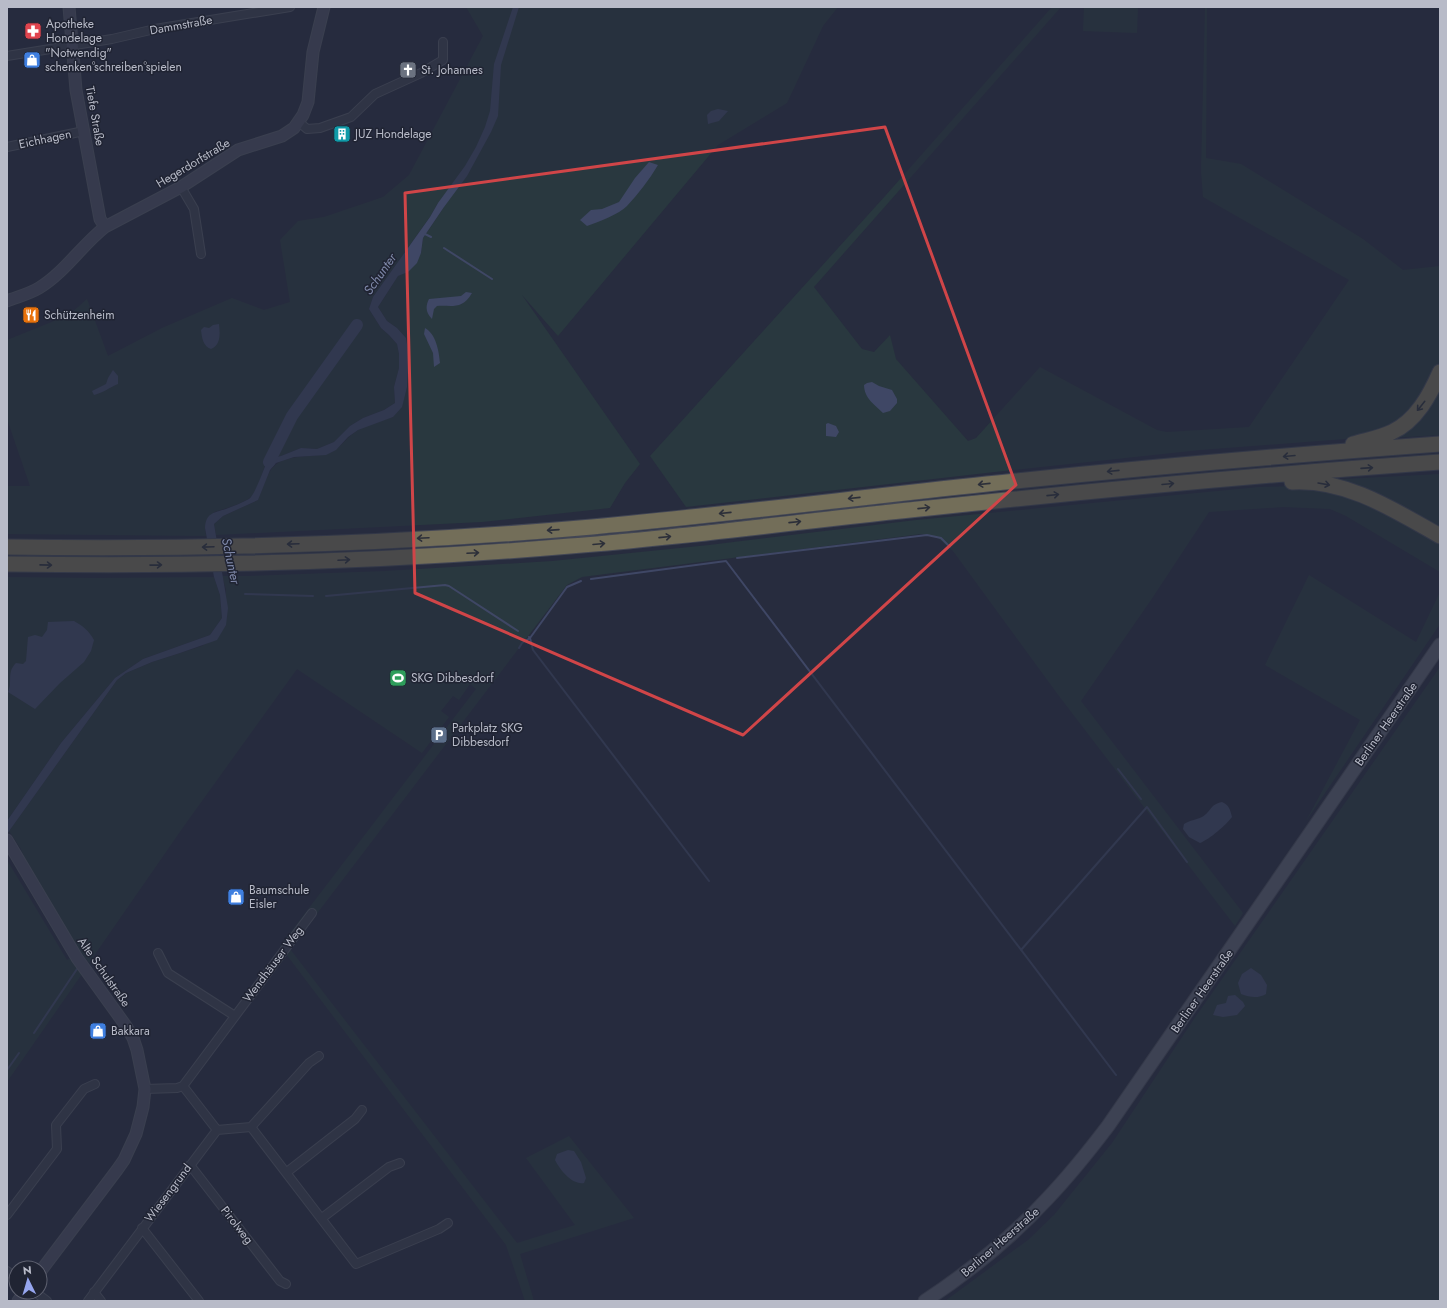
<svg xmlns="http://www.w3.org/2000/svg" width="1447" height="1308" font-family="Jost,sans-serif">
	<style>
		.green { fill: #29383f }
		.water { fill: #3f4765 }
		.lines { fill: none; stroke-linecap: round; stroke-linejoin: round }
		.stream { stroke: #3f4765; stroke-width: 2 }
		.river { stroke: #3f4765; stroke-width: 12 }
		.street-casing { stroke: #535765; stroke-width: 10 }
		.secondary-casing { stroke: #535765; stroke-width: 13 }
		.primary-casing { stroke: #454857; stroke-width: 15 }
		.highway-casing { stroke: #434755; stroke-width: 17 }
		.street { stroke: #3b3f4e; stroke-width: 8 }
		.secondary { stroke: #4a4d60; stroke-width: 11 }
		.primary { stroke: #595e6e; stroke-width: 13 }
		.highway { stroke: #736e59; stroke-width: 15 }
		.oneway { stroke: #2c2f39 }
		.marked { fill: none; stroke: #d04548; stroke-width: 3; stroke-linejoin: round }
		.labels { text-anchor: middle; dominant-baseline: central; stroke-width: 3; stroke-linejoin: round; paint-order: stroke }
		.poi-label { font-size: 12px; fill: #b8bbc8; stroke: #202433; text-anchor: start }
		.street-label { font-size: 12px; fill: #b8bbc8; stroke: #202433 }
		.water-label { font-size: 13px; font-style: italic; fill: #828cad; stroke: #202433 }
	</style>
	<rect width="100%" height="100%" fill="#272c3e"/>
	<path class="green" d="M466 7H838L823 26 787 103 718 145 558 336 522 295 640 464 625 483 610 508 482 522 216 535 214 524 223 516 258 500C271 468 269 459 308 456 316 455 324 455 332 452 341 447 348 436 358 430 368 425 381 421 393 417L407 387 409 357 406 338 397 328 387 321 378 307 398 276 408 272 421 253 423 238 444 207 438 203 430 217 373 297 369 309 381 328 389 335 397 344 399 354V368L394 387 395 403 384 410 363 418 350 426 334 442 317 449 301 448 281 456 268 459C262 471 260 486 252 496 246 503 223 509 214 512L205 528 206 536 7 534V486H30L7 419V340L69 315 87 299 108 356 162 328 232 298 264 310 290 302 280 240 298 221 324 217 383 197 409 175 483 36Z
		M1052 7H1061L814 287 862 349 874 352 890 335 896 359 968 441 976 438 1040 367 1157 430 1167 432 1249 427 1349 280 1203 197 1201 171 1205 7H1207L1206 158 1241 164 1363 239 1403 270 1440 266V362L1427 392 1407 413 1390 426 1364 435 1345 439 1200 450 995 472 686 507 650 456 886 195Z
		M1084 7H1138L1137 33 1083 31Z
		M1440 384V435L1388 438Z
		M1440 474V530L1325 480Z
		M1304 486 1360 498 1440 545V572L1346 516 1330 509 1283 507 1209 512 1151 600 1081 701 1243 913 1235 926 1059 696 953 551 938 538 921 534 582 577 567 585 290 949 517 1243 575 1225 526 1158 569 1136 634 1218 520 1254 534 1301H525L506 1245 280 946 476 689 470 684 459 700 453 696 441 711 449 717 422 753 297 669 184 826 89 963 73 943 25 863 21 849 9 831 117 680 126 673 152 662 202 646 226 625V589L222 576H248L385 571 552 561 709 545 916 520 1259 487Z
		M1309 575 1416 642 1440 592V624L1306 821 1360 720 1265 665Z
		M7 577 95 578 214 577 220 595 222 618 210 635 143 659 115 678 61 743 7 821Z
		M1440 667V1301H945L1028 1240 1054 1215 1112 1143 1194 1019Z
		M7 860 67 960 71 958 82 974 7 1082Z"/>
	<path class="water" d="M513 7H519L501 65 498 116 491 132 467 176 444 207 423 238 421 253 417 263 408 272 398 276 378 307 387 321 397 328 406 338 409 357 407 387 402 407 393 417 358 430 348 437 336 450 326 455 294 457 276 463 270 470 258 500 223 516 214 524 228 608 226 625 217 640 180 653 152 662 126 673 117 680 7 834V821L61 743 115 678 143 659 210 635 222 618 220 595 214 577 205 528C206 513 213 513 226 509 233 506 242 503 249 499 255 495 264 468 268 459L281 456 301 448 317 449 334 442 350 426 363 418 384 410 395 403 394 387 399 368V354L397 344 389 335 381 328 369 309 373 297 430 217 438 203 465 166 476 147 485 127 490 111 494 64Z
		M718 109 728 111 719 121 708 124 707 115 711 111Z
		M649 162 658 165C649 180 639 193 627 206 619 214 599 222 587 226L580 220 591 210 602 209 619 202 635 178Z
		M466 292 472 293C462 310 453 305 437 306L434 309 432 319C426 313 425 307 429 299L461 296Z
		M219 324C220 334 221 345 211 349 203 346 202 338 201 330L204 327 209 328 213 325Z
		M425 328C436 334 439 351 440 363L434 367 433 353 424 334Z
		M113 370 118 376V384C110 387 103 393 94 395L92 391 106 384 108 378Z
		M872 382 879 386 892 390 897 399V403L890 411 883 413C875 405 864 398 864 385L867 383Z
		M828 423 836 426 839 432 836 437 826 436V424Z
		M74 621C83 626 89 631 94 640L91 651 84 662 60 683 35 709 8 692C13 682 6 673 16 663L23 664 26 661 28 637 35 635 42 637 47 630 48 622Z
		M1222 802C1229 805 1230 809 1232 817 1226 825 1210 839 1200 843L1189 837 1183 829 1184 824C1190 820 1196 820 1202 817 1212 811 1209 805 1222 802Z
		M1251 968 1261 975 1267 985 1266 994C1257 999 1250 997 1241 994L1238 983 1242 974Z
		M1235 995 1243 1002 1245 1006 1237 1015 1223 1017 1213 1015 1217 1005 1226 1003 1228 996Z
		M568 1150 574 1151 581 1162 586 1178 584 1183C572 1185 560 1170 555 1160L557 1154Z"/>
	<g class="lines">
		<path class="stream" d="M425 234 431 237
			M444 248 492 279
			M737 558 927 535 941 538 950 547
			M591 579 726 561 1116 1075
			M245 594 313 596
			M326 596 445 585 449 586 518 631
			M529 637 530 638 533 650 709 881
			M519 648 522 643 530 638 567 587 581 581
			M1118 769 1141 799
			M1021 950 1147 807 1187 862
			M86 955 89 950
			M34 1033 77 969
			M7 1070 19 1053"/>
		<path class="river" d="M269 462 292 416 357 325"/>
		<defs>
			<path id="street" d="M7 56 112 39 155 29 290 7
				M299 122 307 129 320 128 351 117 375 94 421 73 443 60V42
				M7 147 84 131
				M181 187 194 209 201 254
				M158 953 168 973 235 1016
				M145 1089 177 1088 183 1086 312 913
				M251 1127 356 1264 439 1229 448 1223
				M217 1130 251 1127 309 1063 319 1056
				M190 1165 280 1281 286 1284
				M287 1172 355 1119 362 1110
				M7 1215 57 1149 56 1125 84 1089 95 1084
				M322 1218 389 1167 400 1163
				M142 1228 199 1301
				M7 1271 16 1278
				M35 1292 47 1301
				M94 1292 101 1301
				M88 1301 217 1130 183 1086"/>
			<path id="secondary" d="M69 7 76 90 100 219 105 227
				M7 301C17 297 29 294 39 288 65 272 81 246 105 227L181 187 238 150 282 136 294 128 303 115 308 102 313 52 324 7
				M7 840 77 958 126 1026 133 1038 137 1050 145 1089 143 1107 136 1134 124 1160 117 1170 40 1272
				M18 1301 25 1292"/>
			<path id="primary" d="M925 1301C969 1272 1011 1238 1047 1199 1069 1176 1089 1151 1108 1126L1440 645"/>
			<path id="highway" d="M1353 444C1366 440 1380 438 1392 432 1416 421 1430 395 1440 372
				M1292 482C1347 479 1394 510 1440 536
				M7 547C202 550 397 544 592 527 723 515 855 498 987 484 1138 468 1289 455 1440 444
				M7 564C195 567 383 562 570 546 690 537 809 520 929 508 1099 490 1269 474 1440 462"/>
		</defs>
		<use href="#street" class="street-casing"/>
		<use href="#secondary" class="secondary-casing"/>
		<use href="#primary" class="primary-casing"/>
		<use href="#highway" class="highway-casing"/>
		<use href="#street" class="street"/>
		<use href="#secondary" class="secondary"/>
		<use href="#primary" class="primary"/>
		<use href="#highway" class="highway"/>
	</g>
	<defs><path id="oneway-shaft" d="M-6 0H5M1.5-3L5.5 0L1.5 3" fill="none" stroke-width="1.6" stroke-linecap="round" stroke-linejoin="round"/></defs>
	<g class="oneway">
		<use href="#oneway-shaft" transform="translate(1421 406) rotate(129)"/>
		<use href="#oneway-shaft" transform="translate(1289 456) rotate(175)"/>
		<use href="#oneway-shaft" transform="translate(1367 468) rotate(-4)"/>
		<use href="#oneway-shaft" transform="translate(1113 471) rotate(174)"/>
		<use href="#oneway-shaft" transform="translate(984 484) rotate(174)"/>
		<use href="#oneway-shaft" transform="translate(1168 484) rotate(-5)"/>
		<use href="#oneway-shaft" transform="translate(1324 484) rotate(10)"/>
		<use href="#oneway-shaft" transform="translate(1053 495) rotate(-6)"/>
		<use href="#oneway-shaft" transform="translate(854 498) rotate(174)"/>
		<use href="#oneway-shaft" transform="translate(924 508) rotate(-6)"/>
		<use href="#oneway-shaft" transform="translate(725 513) rotate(174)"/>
		<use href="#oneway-shaft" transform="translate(795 522) rotate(-6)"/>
		<use href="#oneway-shaft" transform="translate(553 530) rotate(176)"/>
		<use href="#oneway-shaft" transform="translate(665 537) rotate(-6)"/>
		<use href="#oneway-shaft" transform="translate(423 538) rotate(177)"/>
		<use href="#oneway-shaft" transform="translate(293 544) rotate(178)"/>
		<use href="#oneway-shaft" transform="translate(599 544) rotate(-5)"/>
		<use href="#oneway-shaft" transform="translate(208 547) rotate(178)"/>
		<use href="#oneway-shaft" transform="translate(473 553) rotate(-3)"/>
		<use href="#oneway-shaft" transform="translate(344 560) rotate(-3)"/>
		<use href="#oneway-shaft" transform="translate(46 565) rotate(1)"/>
		<use href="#oneway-shaft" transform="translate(156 565) rotate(-1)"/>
	</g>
	<path d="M0 0H1447V1308H0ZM885 127 1016 485 743 735 415 593 405 193Z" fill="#272c3e" fill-opacity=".55" fill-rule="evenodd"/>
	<path class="marked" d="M885 127 1016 485 743 735 415 593 405 193Z"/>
	<defs>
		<symbol id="pharmacy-square" viewBox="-11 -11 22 22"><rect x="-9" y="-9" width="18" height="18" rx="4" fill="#e0444e" stroke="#202433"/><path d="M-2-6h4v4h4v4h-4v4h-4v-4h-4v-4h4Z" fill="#fff"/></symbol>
		<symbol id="shop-square" viewBox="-11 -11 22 22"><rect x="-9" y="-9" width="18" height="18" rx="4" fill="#3f7fe0" stroke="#202433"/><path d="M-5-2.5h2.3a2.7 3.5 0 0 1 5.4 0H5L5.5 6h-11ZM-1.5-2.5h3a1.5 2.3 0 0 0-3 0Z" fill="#fff"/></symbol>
		<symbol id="church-square" viewBox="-11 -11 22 22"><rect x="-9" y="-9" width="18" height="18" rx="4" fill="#6b7280" stroke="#202433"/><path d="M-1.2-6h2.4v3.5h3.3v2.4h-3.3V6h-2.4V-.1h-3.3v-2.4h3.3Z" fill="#fff"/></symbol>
		<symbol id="building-square" viewBox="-11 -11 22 22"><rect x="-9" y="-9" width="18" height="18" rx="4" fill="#0f9aa8" stroke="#202433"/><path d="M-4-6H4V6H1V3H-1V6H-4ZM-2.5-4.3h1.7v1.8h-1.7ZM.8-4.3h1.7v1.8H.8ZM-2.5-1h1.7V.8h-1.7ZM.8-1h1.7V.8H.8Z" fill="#fff"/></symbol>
		<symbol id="restaurant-square" viewBox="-11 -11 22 22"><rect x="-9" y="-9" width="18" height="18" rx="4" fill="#e8710a" stroke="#202433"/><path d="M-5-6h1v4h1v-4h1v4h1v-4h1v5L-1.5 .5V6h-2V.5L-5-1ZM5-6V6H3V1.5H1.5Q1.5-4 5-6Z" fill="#fff"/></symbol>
		<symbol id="stadium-square" viewBox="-11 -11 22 22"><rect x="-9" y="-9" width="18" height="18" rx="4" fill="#2e9e5b" stroke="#202433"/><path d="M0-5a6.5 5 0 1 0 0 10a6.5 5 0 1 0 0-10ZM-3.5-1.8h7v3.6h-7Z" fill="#fff"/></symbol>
		<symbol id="parking-square" viewBox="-11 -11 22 22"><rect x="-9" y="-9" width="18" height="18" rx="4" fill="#5c6f8a" stroke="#202433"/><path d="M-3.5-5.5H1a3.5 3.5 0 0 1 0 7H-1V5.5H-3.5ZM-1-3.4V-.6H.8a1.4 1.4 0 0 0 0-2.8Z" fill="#fff"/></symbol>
	</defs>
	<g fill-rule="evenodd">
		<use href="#pharmacy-square" x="23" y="21" width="20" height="20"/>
		<use href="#shop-square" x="22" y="50" width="20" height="20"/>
		<use href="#church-square" x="398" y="60" width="20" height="20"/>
		<use href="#building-square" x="332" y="124" width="20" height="20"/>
		<use href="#restaurant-square" x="21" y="305" width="20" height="20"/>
		<use href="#stadium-square" x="388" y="668" width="20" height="20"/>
		<use href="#parking-square" x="429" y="725" width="20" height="20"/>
		<use href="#shop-square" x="226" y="887" width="20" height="20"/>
		<use href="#shop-square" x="88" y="1021" width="20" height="20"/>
	</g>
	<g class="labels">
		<g class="poi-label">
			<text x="46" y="24">Apotheke<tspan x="46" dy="14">Hondelage</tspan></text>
			<text x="45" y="53">"Notwendig"<tspan x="45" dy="14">schenken°schreiben°spielen</tspan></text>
			<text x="421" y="70">St. Johannes</text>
			<text x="355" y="134">JUZ Hondelage</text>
			<text x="44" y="315">Schützenheim</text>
			<text x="411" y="678">SKG Dibbesdorf</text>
			<text x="452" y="728">Parkplatz SKG<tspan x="452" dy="14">Dibbesdorf</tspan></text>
			<text x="249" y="890">Baumschule<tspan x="249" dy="14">Eisler</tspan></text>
			<text x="111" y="1031">Bakkara</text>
		</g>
		<g class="street-label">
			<text transform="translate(181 25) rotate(-10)">Dammstraße</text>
			<text transform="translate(95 116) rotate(80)">Tiefe Straße</text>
			<text transform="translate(45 139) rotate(-12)">Eichhagen</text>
			<text transform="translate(193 163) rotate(-31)">Hegerdorfstraße</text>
			<text transform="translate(1386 724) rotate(-55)">Berliner Heerstraße</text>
			<text transform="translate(273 964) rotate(-53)">Wendhäuser Weg</text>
			<text transform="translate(104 972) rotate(55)">Alte Schulstraße</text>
			<text transform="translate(1202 991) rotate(-55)">Berliner Heerstraße</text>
			<text transform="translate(168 1193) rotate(-53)">Wiesengrund</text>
			<text transform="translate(237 1225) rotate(52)">Pirolweg</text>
			<text transform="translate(1000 1242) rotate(-41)">Berliner Heerstraße</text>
		</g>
		<g class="water-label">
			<text transform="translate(380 274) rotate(-55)">Schunter</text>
			<text transform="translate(231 561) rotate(78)">Schunter</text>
		</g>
	</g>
	<rect width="1447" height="1308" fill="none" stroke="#b8bbc8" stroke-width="16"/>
	<g transform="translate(28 1280) rotate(355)"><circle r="19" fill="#202433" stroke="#5d606f"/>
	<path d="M0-3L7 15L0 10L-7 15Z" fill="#96a6ef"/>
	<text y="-6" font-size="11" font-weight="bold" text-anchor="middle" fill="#b8bbc8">N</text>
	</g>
</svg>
